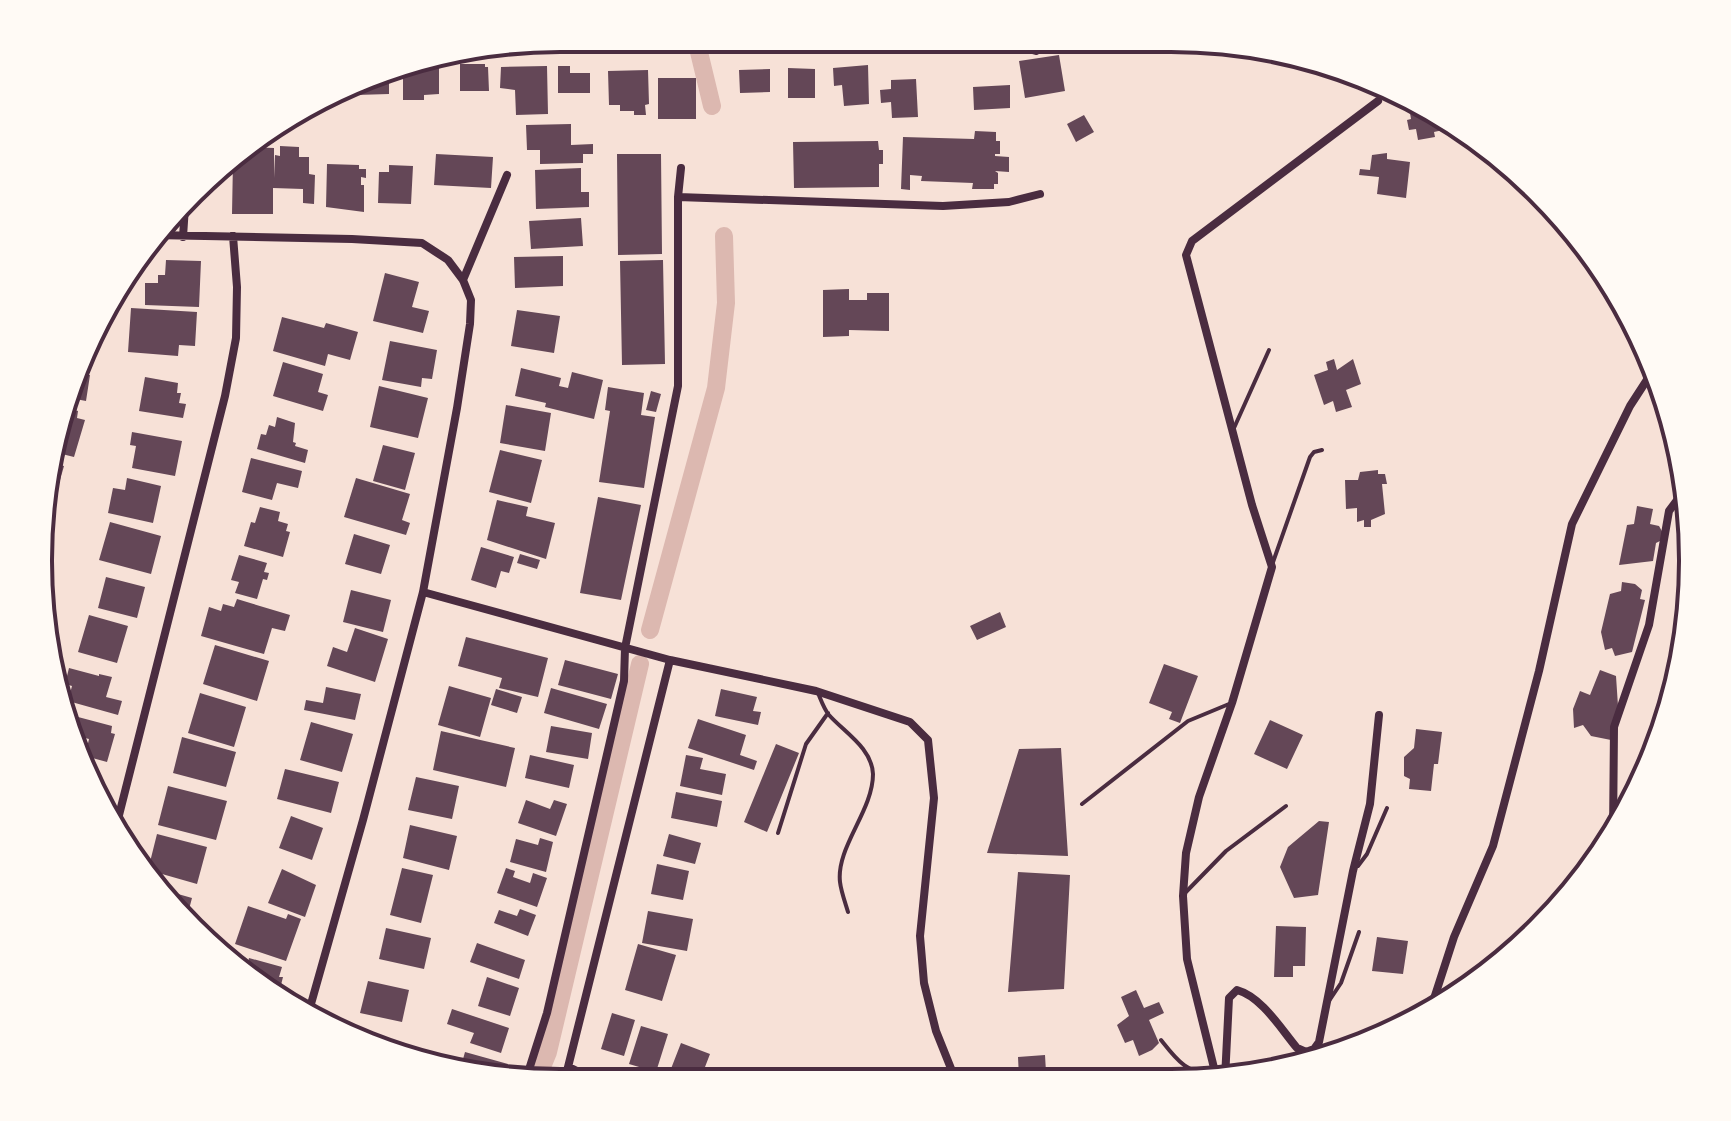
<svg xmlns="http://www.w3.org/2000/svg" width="1731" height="1121" font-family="'Space Grotesk',sans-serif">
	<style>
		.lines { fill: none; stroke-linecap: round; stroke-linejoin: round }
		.canal { stroke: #dcb8b0; stroke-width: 18 }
		.building { fill: #644757 }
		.service { stroke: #4a2c40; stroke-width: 4 }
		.minor { stroke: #4a2c40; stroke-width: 8 }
		.rim { fill: none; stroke: #4a2c40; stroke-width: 4 }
	</style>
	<rect width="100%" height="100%" fill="#f7e1d7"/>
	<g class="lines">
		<path class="canal" d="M698 48 712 106
			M650 630 716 388 726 303 724 236
			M537 1079 548 1052 640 664"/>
	</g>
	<path class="building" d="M1059 55 1065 91 1025 98 1019 61Z
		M416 62 417 66 439 65V94L424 95V100H403V64Z
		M460 64H485V67H488L489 91H460Z
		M868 65 869 104 844 106 842 85 834 86 833 68Z
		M547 66 548 114 516 115 515 90 500 88 501 67Z
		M558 66H570V73H590V93H558Z
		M389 68V94L356 95V84Z
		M788 68 815 69V98H788Z
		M770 69V92L740 93 739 70Z
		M648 70 649 104 645 105 646 115H634V111H620V105H609L608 71Z
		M658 78H696V119H658Z
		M916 79 918 117 892 118 891 102 881 103 880 90 891 89V80Z
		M1010 85V108L974 110 973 87Z
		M1416 106 1446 125 1452 128 1434 132 1435 137 1418 140 1416 129 1409 130 1407 120 1411 119 1409 107Z
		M1084 115 1094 132 1076 142 1067 124Z
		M571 124V145L593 144V154H583V163L540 164V150H527L526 125Z
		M975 131 996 132V141H1000V154H995V156L1009 157V172L995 171 998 173V184H994V189H972L973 183 921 181 922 176 910 175V190L901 189 903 137 974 139Z
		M878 141 879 150H883V164H879V187L794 188 793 142Z
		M280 146 299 147V157H309V174L315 175 314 204 303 203V189L273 188V214H232L233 161 247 147 274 148V178L275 155 280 156Z
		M1387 153V159L1410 162 1406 198 1377 194 1379 177 1359 175 1360 169 1370 170 1372 155Z
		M436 154 493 157 491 188 434 185Z
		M617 154H661L662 254 618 255Z
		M327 164 359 165V169H366V178L361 177V185H364V212L326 207Z
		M389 165 413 166 411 204 378 203 379 172H389Z
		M581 168V192H589V207L536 209 535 170Z
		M581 218 583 246 531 249 529 221Z
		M563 256V286L515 288 514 257Z
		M166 260 201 261 199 307 145 305V283H158V275H165Z
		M663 260 665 364 622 365 620 261Z
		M385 273 419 282 412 307 429 311 423 333 373 321Z
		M849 289V300H867V293H889V331L849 330V336L823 337V290Z
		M131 308 197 312 195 346 179 345 178 356 128 352Z
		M517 310 560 316 554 353 511 346Z
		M282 317 324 328 326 323 358 332 350 360 328 354 325 366 273 351Z
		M390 341 437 350 432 379 422 378 421 387 382 380Z
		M1334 359 1337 370 1353 359 1361 384 1346 390 1352 407 1336 412 1333 401 1324 405 1314 375 1328 370 1326 362Z
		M82 361 85 362 83 374 90 375 86 401 65 397Z
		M283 362 323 374 318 392 328 395 323 411 273 396Z
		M521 368 561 378 559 386 568 388 572 372 603 380 594 419 545 407 546 403 515 396Z
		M145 377 178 383 177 393H181L179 403 186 404 183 418 139 411Z
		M379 386 428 398 418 438 370 427Z
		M608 387 644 393 641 415 655 417 644 488 599 482 610 411 605 410Z
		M651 391 661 394 656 412 646 410Z
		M506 405 551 413 545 451 500 443Z
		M64 407 78 411 77 418 85 420 74 457 54 452Z
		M277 417 295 423 293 442 296 443 295 446 308 450 305 463 257 449 261 434 266 435 269 425 275 427Z
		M132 432 182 441 175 476 132 468 136 446 130 445Z
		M383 445 415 453 405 490 373 481Z
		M500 450 542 460 531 503 489 492Z
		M251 458 302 471 298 488 277 483 272 500 242 492Z
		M52 463 64 466 56 494 46 491Z
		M1378 470V474H1385L1387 484H1382L1385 514 1371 520V527H1364V520L1357 522V508L1346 509 1345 480H1358L1360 472Z
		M127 478 161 486 153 523 108 513 113 488 125 490Z
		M356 478 410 494 402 520 410 523 406 535 344 517Z
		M598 497 641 505 621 600 580 593Z
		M497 500 528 507 526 516 555 523 546 559 487 540Z
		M1637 506 1653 509 1650 524 1659 526 1663 533 1662 540 1656 543 1653 561 1619 565 1627 525 1634 524Z
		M260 507 280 512 278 521 288 524 286 531 290 532 283 557 244 546 251 522 255 523Z
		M110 522 161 536 151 574 99 560Z
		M354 534 390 545 381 574 345 564Z
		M481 547 514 557 509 573 501 571 496 588 471 580Z
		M520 554 540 560 537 569 517 563Z
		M239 555 267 563 264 572 269 573 267 580 263 579 257 599 235 593 239 582 231 580Z
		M106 577 145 587 137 618 98 608Z
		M1622 582 1635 584 1642 590 1640 599 1645 600 1632 652 1615 656 1612 648 1605 650 1601 632 1610 594 1621 591Z
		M351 590 391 600 383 632 343 622Z
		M237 599 290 615 285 631 272 628 264 654 201 636 209 607 221 611 223 604 234 607Z
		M1000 612 1006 627 977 640 970 626Z
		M89 615 128 626 117 663 78 652Z
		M355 628 388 639 375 682 327 666 333 647 347 652Z
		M466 637 548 658 538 697 499 688 502 678 458 666Z
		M215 645 269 661 257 701 203 684Z
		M565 660 618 674 611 699 558 685Z
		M1164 664 1198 676 1180 723 1169 719 1172 712 1149 703Z
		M69 668 99 676V674L112 677 106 697 122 701 118 715 68 701 72 686 65 684Z
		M1600 670 1616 676 1618 706 1611 740 1591 736 1583 725 1574 728 1573 709 1580 691 1590 695Z
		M449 686 491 698 480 737 438 725Z
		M326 687 361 694 355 720 304 710 306 700 323 703Z
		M551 688 607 704 599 729 544 713Z
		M496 689 522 697 517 713 491 705Z
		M721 689 757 697 753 711 761 712 758 725 715 716Z
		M200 693 246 707 234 747 188 733Z
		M63 713 112 726 111 733 115 734 107 762 85 756 89 739 85 738 81 756Z
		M698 719 746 735 740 755 757 761 754 770 688 748Z
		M1270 720 1303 735 1287 769 1254 754Z
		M311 722 353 734 342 772 300 760Z
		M551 726 592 733 588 759 546 752Z
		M1416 729 1442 732 1438 764H1434L1431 791 1409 789 1410 779 1404 776V757L1414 748Z
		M441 731 515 748 506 787 433 770Z
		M182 737 236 752 226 787 173 773Z
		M776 744 799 753 767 832 744 822Z
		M1061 748 1068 856 987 853 1019 749Z
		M530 755 574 765 569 788 525 778Z
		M686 755 703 758 700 769 726 774 722 795 680 786Z
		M285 769 339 782 331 813 277 799Z
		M416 777 459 786 452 819 408 810Z
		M168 786 227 801 216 840 158 825Z
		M676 792 722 801 717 827 671 818Z
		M526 800 550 809 554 800 567 804 556 836 518 823Z
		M291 816 323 828 312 860 279 848Z
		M1319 821 1329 822 1318 895 1294 898 1280 867 1288 847Z
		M410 825 457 836 449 870 403 858Z
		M157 834 207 847 197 884 148 870Z
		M669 834 701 843 695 864 663 856Z
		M540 838 553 842 546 872 510 862 516 839 538 845Z
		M657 864 689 871 683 900 651 894Z
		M402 868 433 875 421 923 390 915Z
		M506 868 515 871 513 877 530 883 533 873 547 878 537 907 497 893Z
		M282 869 316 885 305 917 268 903Z
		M1018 872 1070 875 1064 989 1008 992Z
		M164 890 192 898 187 917Z
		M248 906 286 919 288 914 301 919 286 961 235 944Z
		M520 909 536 915 528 936 494 923 499 910 517 916Z
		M648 911 693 919 687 951 642 943Z
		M1276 926 1306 927 1305 966H1293V977H1274Z
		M386 928 431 938 424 969 379 959Z
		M1377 937 1408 941 1403 974 1372 971Z
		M477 943 525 960 519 979 470 962Z
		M638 944 676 955 662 1001 625 990Z
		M249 958 282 967 279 977H283L279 993 231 962 247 966Z
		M487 977 519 988 510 1016 478 1006Z
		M368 981 409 990 402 1022 360 1013Z
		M1136 990 1144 1008 1159 1002 1164 1013 1149 1020 1159 1043 1152 1050 1139 1056 1133 1040 1125 1043 1117 1025 1129 1016 1121 997Z
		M452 1009 509 1028 501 1053 470 1043 474 1033 447 1024Z
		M612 1013 635 1020 624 1056 601 1049Z
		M641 1026 668 1034 656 1072 629 1064Z
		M360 1030 393 1044 390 1051 356 1040Z
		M681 1043 710 1054 700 1080 667 1079Z
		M465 1052 508 1064 505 1075 499 1073 497 1079H493L460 1070Z
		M1045 1055 1046 1072 1053 1079 1051 1081H1017L1019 1078 1018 1057Z
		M785 1067 820 1080H780Z"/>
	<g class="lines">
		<path class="service" d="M1234 428 1269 350
			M1272 565 1310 457 1314 452 1322 450
			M818 693C821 700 824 709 829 715 844 732 872 748 873 774 873 811 836 847 840 882 841 891 845 902 848 912
			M1082 804 1188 721 1229 704
			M778 833 806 744 828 713
			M1358 866 1367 854 1387 808
			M1184 894 1226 851 1286 806
			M1329 1001 1341 983 1359 932
			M1161 1040C1176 1059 1188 1076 1214 1072
			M1314 1049 1325 1058"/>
		<path class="minor" d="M838 40 1010 44 1036 51
			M678 197 943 206 1009 202 1040 194
			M154 235 352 239 422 243 448 260 463 280 471 300 470 324 457 408 423 592 363 820 309 1011
			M183 237 185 206
			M463 280 507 175
			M423 592 670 660 816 691 910 722 928 740 934 798 920 936 924 983 936 1031 956 1081
			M115 831 225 396 236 338 237 287 233 236
			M1613 836 1614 727 1649 625 1669 511 1678 499 1687 497
			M1430 1011 1454 937 1493 846 1539 671 1572 524 1630 406 1654 369
			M569 1067 593 1079
			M526 1079 547 1013 624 681 625 648 678 386V197L681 168
			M565 1079 670 660
			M1225 1079 1229 998 1237 990C1262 997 1281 1029 1297 1048L1306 1052 1314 1049 1319 1042 1353 871 1370 804 1379 715
			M1217 1080 1187 959 1183 896 1186 853 1199 797 1232 703 1272 567 1252 505 1186 255 1192 241 1378 101"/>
	</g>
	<path d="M0 0H1731V1121H0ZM560 52H1171A508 508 0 0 1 1679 560V561A508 508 0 0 1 1171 1069H560A508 508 0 0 1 52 561V560A508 508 0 0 1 560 52Z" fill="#fffaf5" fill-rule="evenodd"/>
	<path class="rim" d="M560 52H1171A508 508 0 0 1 1679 560V561A508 508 0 0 1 1171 1069H560A508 508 0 0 1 52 561V560A508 508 0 0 1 560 52Z"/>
</svg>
